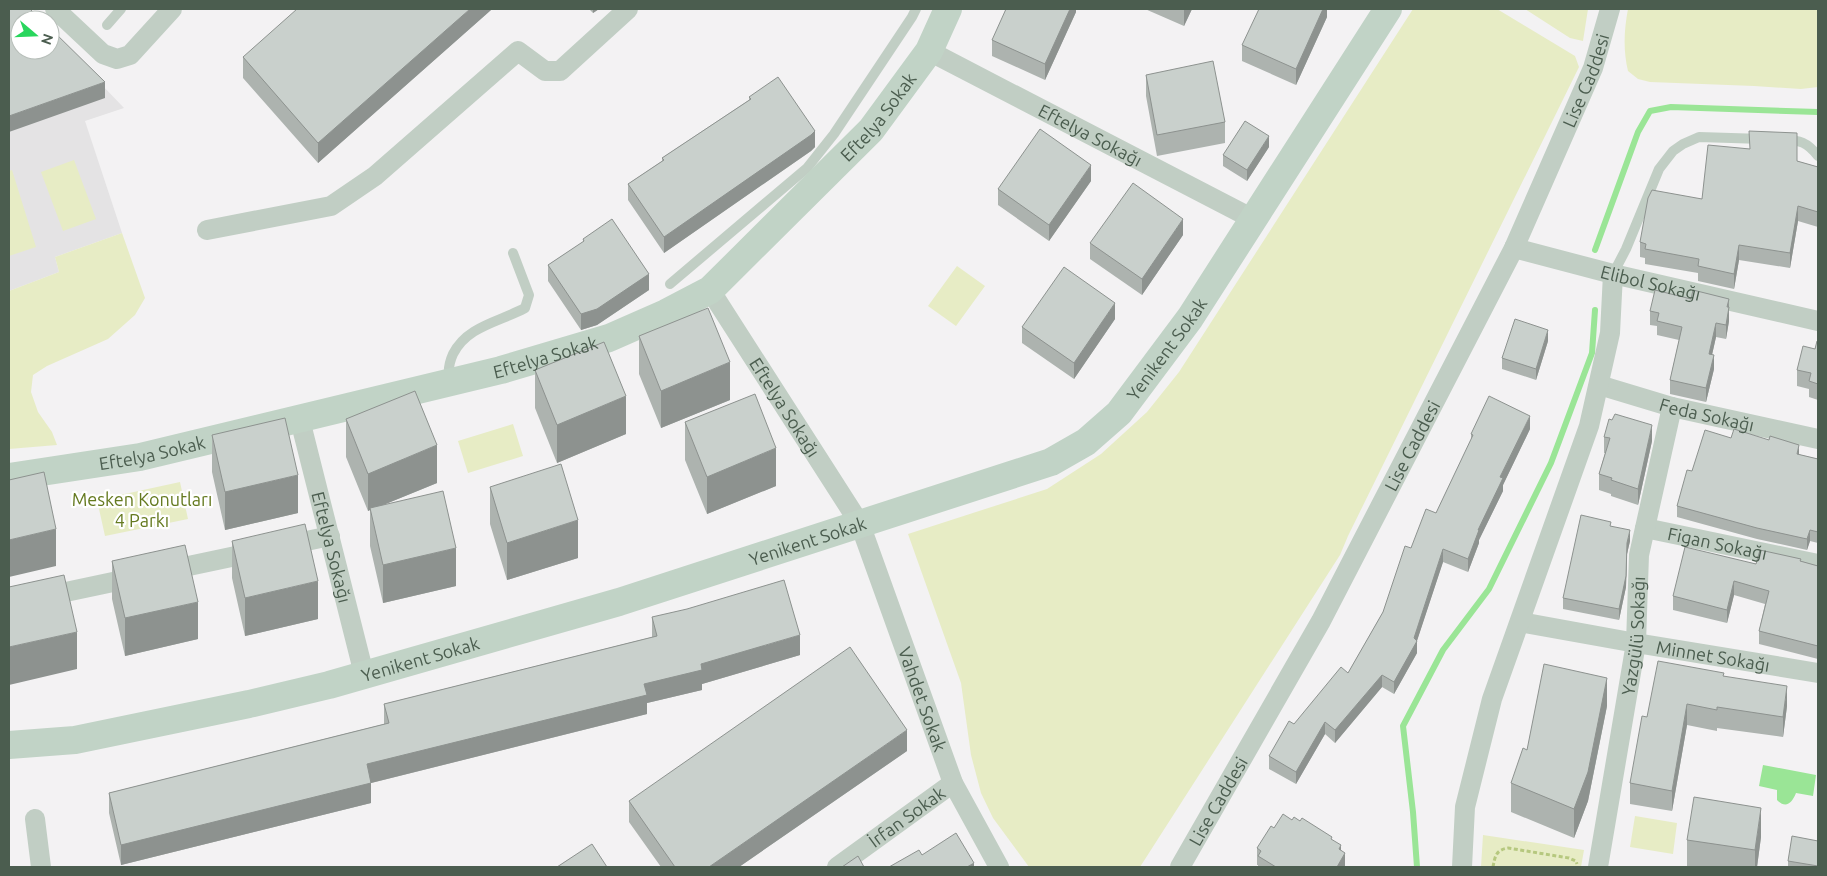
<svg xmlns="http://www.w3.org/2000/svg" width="1827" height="876" font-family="Ubuntu,sans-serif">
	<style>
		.education { fill: #e4e3e4 }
		.green { fill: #e7ecc5 }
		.water { fill: #9ae596 }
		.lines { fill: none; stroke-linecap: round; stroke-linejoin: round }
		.stream { stroke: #9ae596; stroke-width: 6 }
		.path { stroke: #b6c87f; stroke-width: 3; stroke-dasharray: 4 2.5; stroke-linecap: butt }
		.lane { stroke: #c1cec4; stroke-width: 10 }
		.street { stroke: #c1cec4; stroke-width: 20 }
		.secondary { stroke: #c1d3c6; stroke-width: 28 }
		.wall { fill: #adb3af }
		.shaded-wall { fill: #8d928f }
		.building { fill: #c9d0cc; stroke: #8d928f }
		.labels { text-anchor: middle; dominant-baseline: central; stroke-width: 4.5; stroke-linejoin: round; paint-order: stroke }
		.street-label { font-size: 18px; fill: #4b5d4f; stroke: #fff }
		.park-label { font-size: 18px; fill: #657a20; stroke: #fff }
	</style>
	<rect width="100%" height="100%" fill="#f3f2f3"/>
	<path class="education" d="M9 9 20 20V50H50V31L124 108 85 121 122 233 55 257 59 272 9 291Z"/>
	<path class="green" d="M1413 9H1497L1575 56 1579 67 1348 536 1340 555 1140 867H1029L993 818 981 793 971 755 961 683 908 534 1047 489 1101 454 1147 412 1179 372Z
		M1525 9H1588L1583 41 1570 38Z
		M1628 9H1818V87L1801 89 1754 86 1650 82 1638 79 1628 71C1623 50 1624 30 1628 9Z
		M74 160 96 219 63 231 41 172Z
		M12 170 36 247 9 256V171Z
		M122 233 145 298 135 315 108 339 47 366 33 375 31 392 38 412 52 432 57 445 9 449V291L59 272 55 257Z
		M957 266 985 286 956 326 928 306Z
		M513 424 523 456 468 473 458 441Z
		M180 482 188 519 105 536 97 500Z
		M1635 816 1677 823 1673 854 1630 847Z
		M1483 835 1584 850 1581 867H1481Z"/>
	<path class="water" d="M1763 765 1816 775 1813 796 1796 793C1792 803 1786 809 1777 800V790L1759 786Z"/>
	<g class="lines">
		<path class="stream" d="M1595 250 1638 132 1650 111 1671 107 1818 112
			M1417 867 1413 812 1403 726 1443 650 1489 589 1551 463 1592 353 1595 310"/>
		<path class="path" d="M1493 867C1495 856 1496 850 1508 848L1569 858 1576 861 1577 864"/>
		<path class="lane" d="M107 25 121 9
			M1783 140C1800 140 1807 142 1818 156
			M1613 274 1626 249 1659 169 1673 151 1683 144 1699 137 1763 139
			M670 284 807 168 834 134 912 17 916 9
			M450 381C447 371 449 363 453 354 467 326 499 322 525 308L529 295 513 253"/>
		<g class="street">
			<path d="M55 9 103 54 117 59 130 55 172 9"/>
			<path id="s1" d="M929 51 1253 219"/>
			<path d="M207 230 331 206 375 176 518 51 545 71H560L628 9"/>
			<path id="s2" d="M1514 248 1613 274 1818 321"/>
			<path id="s3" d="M710 290 860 524 953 783 999 867"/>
			<path id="s4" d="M1599 385 1672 407 1818 439"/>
			<path id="s5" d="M300 420 364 674"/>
			<path id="s6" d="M1645 528 1818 564"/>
			<path d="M9 604 330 536"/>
			<path id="s7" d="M1520 622 1636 643 1818 673"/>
			<path d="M35 819 41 867"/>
			<path id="s8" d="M837 867 953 783"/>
			<path id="s9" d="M1180 867 1321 621 1514 248 1593 68 1610 9"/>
			<path d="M1462 867 1465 807 1492 699 1589 426 1610 333 1613 274"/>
			<path id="s10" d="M1598 867 1636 643 1639 555 1672 407"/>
		</g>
		<g class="secondary">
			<path id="s11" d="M9 477 140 457 501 370 609 338 666 313 710 290 871 130 929 51 948 9"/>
			<path id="s12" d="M9 745 75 740 249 704 329 685 619 602 1051 462 1086 442 1119 413 1190 318 1388 9"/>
		</g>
	</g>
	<path class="wall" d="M491 9V10L318 163 243 78V57Z
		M589 9H599L593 13Z
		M1076 9V12L1045 80 992 56V40Z
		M1145 9H1192L1184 26Z
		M1327 9V17L1296 85 1242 61V45Z
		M1146 75 1225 122V143L1157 156 1146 96Z
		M749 97 815 147 811 151 664 253 628 200V184L662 161V158L749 100Z
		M1269 147 1247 181 1223 166V155Z
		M1797 161 1818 167V227L1798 221 1790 268 1739 260 1734 289 1698 281V273L1645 264V258L1640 257V242L1702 199Z
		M1091 181 1049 241 998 205V189Z
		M1183 235 1142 295 1090 259V243Z
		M583 239 649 290 597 325 581 330 548 281V265L583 242Z
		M1691 299H1729V321L1726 339 1716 337 1712 355 1714 369 1706 402 1670 394V380L1679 340 1657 335V326L1650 325V311Z
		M1115 319 1074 379 1022 343V327Z
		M639 336 730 400 661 428 639 374Z
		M1548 341 1536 380 1502 369V358Z
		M1818 341V400L1809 397V389L1797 386V370L1815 349Z
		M535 370 626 434 557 463 535 408Z
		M346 419 437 483 383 505 456 586 383 603 370 546V510L368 511 346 457Z
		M685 422 776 486 707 514 685 460Z
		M1530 429 1503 485V491L1479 540V543L1468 572 1443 562 1417 640V653L1394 694 1382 687 1335 743 1325 734 1296 784 1269 769V756L1294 724 1348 673 1383 612 1411 548 1436 513 1471 440V434Z
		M212 435 298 513 225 530 212 472Z
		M1604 437 1652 441 1638 505 1611 496V494L1599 490V474L1605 453H1604Z
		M1731 438 1818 459V543L1810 541 1807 550 1757 539 1677 517V506L1692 471Z
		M490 487 578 558 507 580 490 524Z
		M1611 526 1630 541 1627 554 1626 587 1619 620 1563 609V598Z
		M232 541 318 619 245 636 232 578Z
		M112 561 198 639 125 656 112 599Z
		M1801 561 1818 566V659L1759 644V631L1765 604 1734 595 1727 623 1673 610V596L1756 564Z
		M652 617 800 655 702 684V690L647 703V714L371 783V803L121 865 109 813V793L384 724V704L652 637Z
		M1724 676 1787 706 1783 737 1717 728V731L1687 725 1672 811 1630 804V783L1647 717Z
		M1607 706 1588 801 1574 838 1511 812V783L1527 750Z
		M907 751 739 867H661L629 822V801Z
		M1292 820 1332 840 1341 851 1345 867H1258V865H1257V848L1274 828Z
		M1761 837 1757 867H1687V840Z
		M1818 841V867H1788V861Z"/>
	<path class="shaded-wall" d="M470 9H491V10L318 163V143Z
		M593 9H599L593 13Z
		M1070 9H1076V12L1045 80V64Z
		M1185 9H1192L1184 26V10Z
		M1323 9H1327V17L1296 85V69Z
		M105 82V98L9 132V116Z
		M815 131V147L811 151 664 253V237Z
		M1269 136V147L1247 181V170Z
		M1091 165V181L1049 241V225Z
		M1798 206V221L1790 268V253Z
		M1183 219V235L1142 295V279Z
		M1739 245V260L1734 289V274Z
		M649 274V290L597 325 581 330V314Z
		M1729 299V321L1726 339V325Z
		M1115 303V319L1074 379V363Z
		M1716 323V337L1709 368V354Z
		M1548 330V341L1536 380V369Z
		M1714 355V369L1706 402V388Z
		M730 362V400L661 428V391Z
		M626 396V434L557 463V425Z
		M1530 416V429L1503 485V491L1479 540V543L1468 572V559L1478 530 1500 477Z
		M1652 425V441L1638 505V489Z
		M437 445V483L371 510 370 508V510L368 511V474Z
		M1799 445V456L1797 454Z
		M776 448V486L707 514V477Z
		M298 475V513L225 530V492Z
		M578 520V558L507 580V543Z
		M56 529V566L9 577V540Z
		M1630 530V541L1627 554 1626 587 1619 620V609L1627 543Z
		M1810 530V541L1807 550V539Z
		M456 548V586L383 603V565Z
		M1443 549V562L1417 641V653L1394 694V682L1414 638Z
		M318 581V619L245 636V598Z
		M1734 581V595L1727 623V610Z
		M198 602V639L125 656V618Z
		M77 632V669L9 685V647Z
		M800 635V655L702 684V690L647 703V714L371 783V803L121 865V845L367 764 644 684 701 664Z
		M1382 675V687L1335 743V730Z
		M1607 678V706L1588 801 1574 838V809Z
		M1787 686V706L1783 737V717Z
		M1687 704V725L1672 811V791Z
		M1325 722V734L1296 784V772Z
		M907 730V751L739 867H709Z
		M1761 808V837L1757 867H1755V850Z
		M1341 845V860L1345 853V867H1337L1339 849Z
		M974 863V867H967Z"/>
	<path class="building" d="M9 9H30L41 20H20V50H50V28L105 82 9 116Z
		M297 9H470L318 143 243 57Z
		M1006 9H1070L1045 64 992 40Z
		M1259 9H1323L1296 69 1242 45Z
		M1213 61 1225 122 1157 135 1146 75Z
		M778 77 815 131 811 135 664 237 628 184 664 160 662 158 751 99 749 97Z
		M1245 121 1269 136 1247 170 1223 155Z
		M1040 129 1091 165 1049 225 998 189Z
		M1749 131 1797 133V161L1818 167V212L1798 206 1790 253 1739 245 1734 274 1698 266 1699 259 1645 249 1646 244 1640 242 1648 198 1652 190 1702 199 1708 145 1750 149Z
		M1133 183 1183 219 1142 279 1090 243Z
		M612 219 649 274 597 309 581 314 548 265 584 241 583 239Z
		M1064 267 1115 303 1074 363 1022 327Z
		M1655 290 1691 299 1693 290 1729 299 1727 307H1729L1726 325 1716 323 1709 354 1714 355 1706 388 1670 380 1682 327 1657 321 1659 313 1650 311Z
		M708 308 730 362 661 391 639 336Z
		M1515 319 1548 330 1536 369 1502 358Z
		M1817 341H1818V384L1809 381 1811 373 1797 370 1803 346 1815 349Z
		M604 342 626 396 557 425 535 370Z
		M415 391 437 445 368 474 346 419Z
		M755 394 776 448 707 477 685 422Z
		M1489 396 1530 416 1500 477 1503 478 1478 530H1479L1468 559 1443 549 1414 638 1417 641 1394 682 1382 675 1335 730 1325 722 1296 772 1269 756 1289 721 1294 724 1341 667 1348 673 1383 612 1405 546 1411 548 1426 509 1436 513 1473 435 1471 434Z
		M1615 414 1652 425 1638 489 1611 480 1612 478 1599 474 1610 438 1604 437 1609 419 1612 420Z
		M285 418 298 475 225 492 212 435Z
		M1734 429 1769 440 1770 436 1799 445 1797 454 1818 459V532L1810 530 1807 539 1757 528 1677 506 1687 470 1692 471 1705 430 1731 438Z
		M561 464 578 520 507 543 490 487Z
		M44 472 56 529 9 540V480Z
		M443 491 456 548 383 565 370 508Z
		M1581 515 1611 522 1610 526 1630 530 1627 543 1626 576 1619 609 1563 598Z
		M305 524 318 581 245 598 232 541Z
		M185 545 198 602 125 618 112 561Z
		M1685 547 1756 564 1760 550 1801 559 1800 561 1818 566V646L1759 631 1769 591 1734 581 1727 610 1673 596Z
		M64 575 77 632 9 647V587Z
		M784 580 800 635 701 664 702 670 644 684 647 695 367 764 371 783 121 845 109 793 389 723 384 704 657 636 652 617 687 609Z
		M850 647 907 730 709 867H675L629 801Z
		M1658 661 1724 673 1723 676 1787 686 1783 717 1717 707V710L1687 704 1672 791 1630 783 1642 716 1647 717Z
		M1544 664 1607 678 1588 772 1574 809 1511 783 1523 748 1527 750Z
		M1694 797 1761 808 1755 850 1687 840Z
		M1283 814 1292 820 1294 817 1300 821 1302 818 1332 837 1331 839 1341 845 1339 849 1345 853 1337 867H1338H1276L1258 856 1261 851 1257 848 1271 826 1274 828Z
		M956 833 974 863 967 867H889L919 850 922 855Z
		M1792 836 1818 841V866L1788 861Z
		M592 844 607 867H557Z
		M858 856 864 867H842Z"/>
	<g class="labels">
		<g class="street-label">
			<text stroke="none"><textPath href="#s9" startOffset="886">Lise Caddesi</textPath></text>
			<text stroke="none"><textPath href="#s11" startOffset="970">Eftelya Sokak</textPath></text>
			<text stroke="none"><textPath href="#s1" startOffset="182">Eftelya Sokağı</textPath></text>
			<text stroke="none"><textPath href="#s2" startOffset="141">Elibol Sokağı</textPath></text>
			<text stroke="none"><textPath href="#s12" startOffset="1246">Yenikent Sokak</textPath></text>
			<text stroke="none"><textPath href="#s11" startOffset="550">Eftelya Sokak</textPath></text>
			<text stroke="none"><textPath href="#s3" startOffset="139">Eftelya Sokağı</textPath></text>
			<text stroke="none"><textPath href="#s4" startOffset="112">Feda Sokağı</textPath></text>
			<text stroke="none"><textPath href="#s9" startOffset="481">Lise Caddesi</textPath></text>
			<text stroke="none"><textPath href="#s11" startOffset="145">Eftelya Sokak</textPath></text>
			<text stroke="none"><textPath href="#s12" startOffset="826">Yenikent Sokak</textPath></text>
			<text stroke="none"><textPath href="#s6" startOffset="74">Figan Sokağı</textPath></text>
			<text stroke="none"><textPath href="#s5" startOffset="131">Eftelya Sokağı</textPath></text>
			<text stroke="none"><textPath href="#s10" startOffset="234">Yazgülü Sokağı</textPath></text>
			<text stroke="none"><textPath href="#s7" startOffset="196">Minnet Sokağı</textPath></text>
			<text stroke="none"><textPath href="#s12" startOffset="421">Yenikent Sokak</textPath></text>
			<text stroke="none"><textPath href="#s3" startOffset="464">Vahdet Sokak</textPath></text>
			<text stroke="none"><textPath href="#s9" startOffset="76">Lise Caddesi</textPath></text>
			<text stroke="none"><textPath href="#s8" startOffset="86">İrfan Sokak</textPath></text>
		</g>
		<g class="park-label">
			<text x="142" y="499">Mesken Konutları<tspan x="142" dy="21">4 Parkı</tspan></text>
		</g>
	</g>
	<rect width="1827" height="876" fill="none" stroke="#4b5d4f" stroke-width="20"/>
	<g transform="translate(35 35) rotate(109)"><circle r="24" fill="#ffffff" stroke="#b7beb9"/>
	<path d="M0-4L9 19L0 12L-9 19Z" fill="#29d65d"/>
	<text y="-8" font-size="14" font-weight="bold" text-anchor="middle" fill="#4b5d4f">N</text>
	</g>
</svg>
